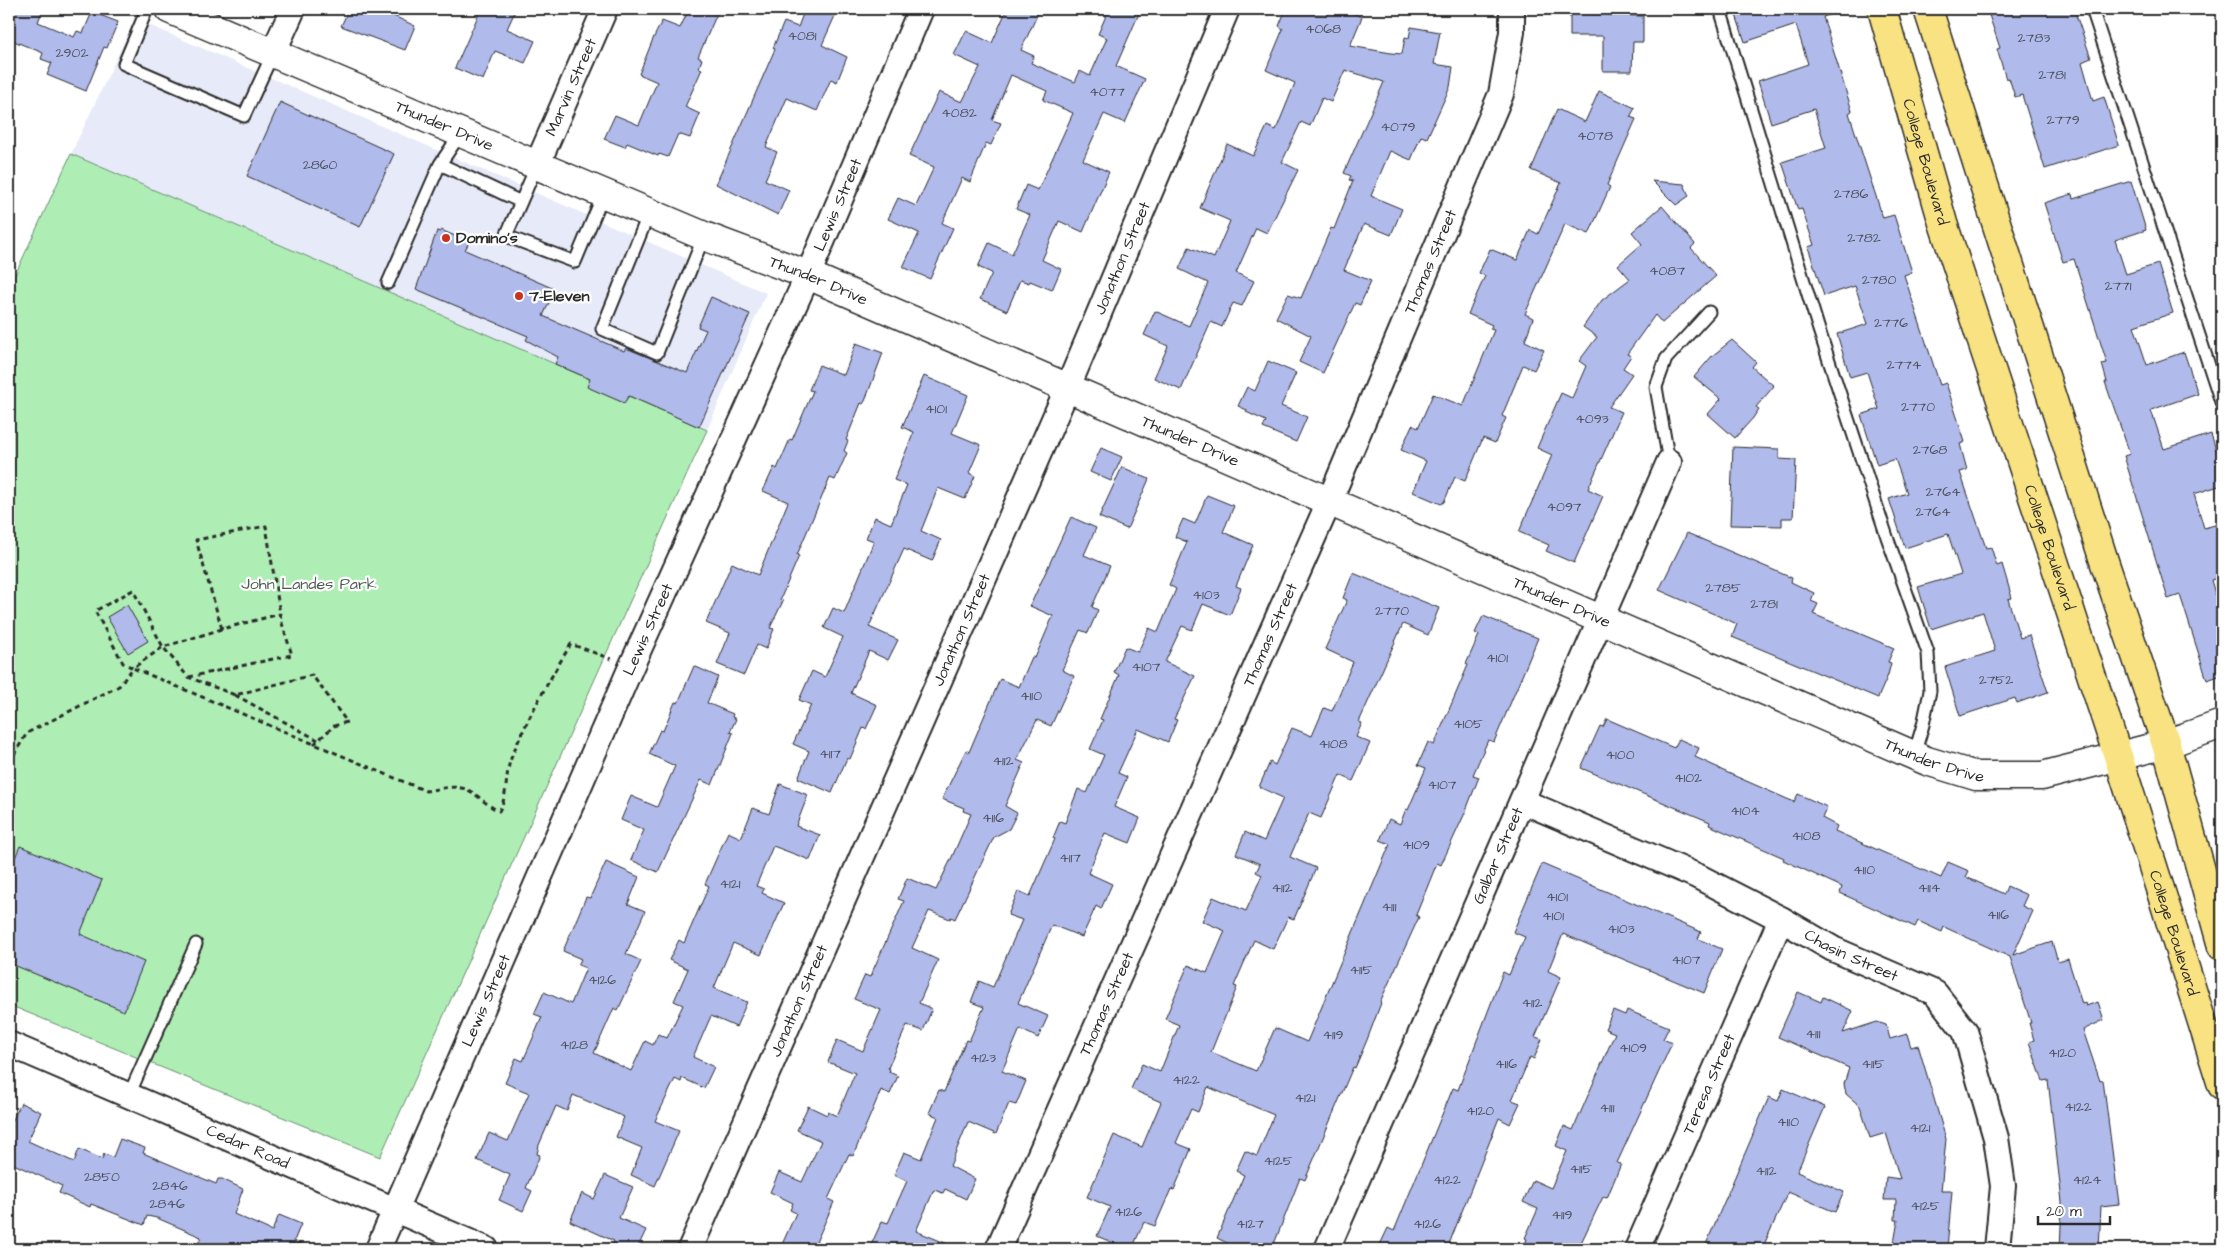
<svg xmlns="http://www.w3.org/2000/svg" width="2231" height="1258" font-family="'Architects Daughter',sans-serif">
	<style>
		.built { fill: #e7eaf9 }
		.green { fill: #aeeeb5; stroke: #6c8c70 }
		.building { fill: #b0baeb; stroke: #2b2b2b }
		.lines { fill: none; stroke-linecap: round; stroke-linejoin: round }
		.lane-casing { stroke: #2b2b2b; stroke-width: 15 }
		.street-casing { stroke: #2b2b2b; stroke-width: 28 }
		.secondary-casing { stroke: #2b2b2b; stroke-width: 31 }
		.primary-casing { stroke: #2b2b2b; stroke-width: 31 }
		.path { stroke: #2b2b2b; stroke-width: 3; stroke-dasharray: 5 4; stroke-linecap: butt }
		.lane { stroke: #fff; stroke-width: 11 }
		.street { stroke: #fff; stroke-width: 24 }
		.secondary { stroke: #fff; stroke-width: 28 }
		.primary { stroke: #f8e281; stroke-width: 28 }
		.poi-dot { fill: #c8321e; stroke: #fff; stroke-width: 2 }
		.labels { text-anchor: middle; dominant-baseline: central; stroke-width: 4.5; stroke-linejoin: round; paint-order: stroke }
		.number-label { font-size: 14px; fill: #4c4f5b }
		.street-label { font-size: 16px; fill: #2b2b2b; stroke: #fff }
		.poi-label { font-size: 16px; font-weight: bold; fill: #2b2b2b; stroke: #fff; text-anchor: start }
		.park-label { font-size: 16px; fill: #4c5c4e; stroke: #fff }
	</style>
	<rect width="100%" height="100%" fill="#fff"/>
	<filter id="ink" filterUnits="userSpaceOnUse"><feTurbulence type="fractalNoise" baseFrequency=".02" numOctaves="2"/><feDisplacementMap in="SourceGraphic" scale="10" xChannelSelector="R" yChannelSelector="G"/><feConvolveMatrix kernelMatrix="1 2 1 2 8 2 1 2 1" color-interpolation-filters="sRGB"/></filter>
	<g filter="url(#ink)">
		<path class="built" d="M135 19 766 293 707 430 71 154Z"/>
		<path class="green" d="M71 154 707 430 380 1157 9 1005V288Z"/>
		<path class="building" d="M9 9H43L38 22 74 37 77 31 83 33 92 12 118 22 107 48 104 47 86 91 47 75 52 63 41 59 43 53 9 39Z
			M349 9H379L415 26 405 50 341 26Z
			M481 9H516L507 29 535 41 525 63 495 51 483 80 455 68Z
			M689 9H719L698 57 702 59 699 68 702 69 685 107 700 114 690 138 678 134 668 157 659 154 658 156 627 143 625 147 604 139 615 115 639 125 657 82 639 74 653 39 662 21 680 28Z
			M805 9H838L822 45 847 57 837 82 831 79 817 111 787 98 766 147 777 152 765 180 789 190 778 215 716 184 775 49 773 48 784 22 798 27Z
			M1007 9H1040L1021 50 1034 56 1031 63 1075 82 1080 71 1090 76 1107 38 1098 34 1109 9H1141L1116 66 1145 79 1125 123 1104 114 1083 160 1109 172 1083 232 1059 221 1042 260 1061 269 1052 290 1030 281 1029 283 1020 280 1007 311 980 299 992 273 978 267 989 243 1012 254 1030 215 1016 209 1026 185 1038 190 1073 113 1043 100 1047 91 1011 75 992 120 1001 123 991 145 986 143 970 182 962 178 942 223 953 228 930 279 903 267 919 233 888 219 898 198 916 206 934 167 909 156 939 92 962 102 980 67 954 55 966 31 992 43Z
			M1286 9H1344L1362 17 1350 46 1391 53 1402 54 1405 37 1409 38 1411 27 1440 32 1434 64 1453 67 1450 87 1427 138 1421 136 1411 160 1390 151 1371 196 1402 209 1391 235 1364 224 1344 270 1371 281 1360 305 1355 303 1323 373 1299 362 1311 336 1276 318 1288 294 1301 298 1331 228 1334 229 1353 181 1349 180 1351 176 1344 173 1384 82 1345 70 1331 102 1322 98 1310 126 1301 122 1282 162 1298 170 1267 233 1256 228 1236 273 1254 281 1242 306 1233 303 1222 327 1211 322 1181 390 1154 378 1168 346 1144 335 1155 311 1189 326 1208 283 1179 269 1189 247 1214 258 1230 221 1200 208 1227 144 1253 156 1267 126 1276 130 1295 83 1266 70 1283 29 1279 26Z
			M1734 9H1834L1835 13 1823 17 1852 111 1849 113 1883 218 1894 215 1912 272 1904 275 1940 385 1946 383 1965 442 1960 444 1967 470 1960 472 1986 548 1991 547 1997 566 2002 564 2012 598 2008 599 2020 638 2029 635 2048 692 2017 703 2015 698 1960 716 1945 667 1995 651 1983 612 1931 629 1918 587 1961 574 1948 534 1905 548 1889 499 1907 493 1895 459 1877 465 1861 415 1879 409 1867 372 1850 377 1837 334 1868 324 1855 286 1824 296 1808 247 1814 245 1802 209 1798 210 1782 162 1826 148 1814 109 1771 123 1758 81 1808 64 1796 25 1745 42Z
			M1987 9H2074L2091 58 2082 62 2093 101 2104 97 2119 145 2045 169 2022 95 2015 97 2009 78 2006 79 1997 49 2000 48Z
			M1570 13 1643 16V42H1633L1632 71H1603V36H1570Z
			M1599 91 1635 108 1630 117 1636 119 1607 185 1610 187 1589 234 1565 224 1525 314 1533 318 1525 341 1544 350 1534 370 1523 365 1502 416 1506 418 1495 443 1483 438 1465 481 1455 477 1444 502 1441 504 1413 492 1426 461 1401 450 1412 425 1418 428 1433 394 1463 406 1494 330 1490 329 1492 325 1468 314 1485 276 1479 273 1490 249 1517 260 1530 230 1538 234 1561 183 1531 170 1548 130 1557 109 1585 122Z
			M280 102 394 154 360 227 247 176Z
			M1652 181 1684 184 1689 196 1676 205Z
			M2131 181 2146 230 2115 240 2126 274 2158 264 2173 313 2134 326 2147 365 2184 352 2198 394 2151 410 2164 449 2211 434 2222 468V485L2194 494 2204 528 2222 523V577L2211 580 2222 618V675L2207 680 2180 595 2168 599 2124 456 2130 454 2105 382H2107L2102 364 2107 363 2074 259 2063 262 2044 203 2072 194 2073 199Z
			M1662 206 1695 244 1691 248 1716 276 1662 323 1655 315 1627 354 1631 356 1623 368 1632 374 1609 407 1622 412 1588 489 1603 496 1574 563 1546 551 1549 545 1519 532 1552 455 1537 448 1561 393 1572 398 1586 366 1579 361 1597 337 1583 327 1602 300 1630 279 1618 265 1642 244 1632 232Z
			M441 230 469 242 465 250 552 288 548 297 551 298 543 316 624 351 626 348 687 373 706 330 698 327 711 297 750 314 699 427 629 396 624 403 587 387 590 379 555 364 558 357 526 340 528 336 416 289 437 231 440 232Z
			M1732 340 1756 362 1752 367 1774 386 1756 407 1759 409 1753 418 1735 438 1708 414 1721 399 1694 377 1712 356Z
			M856 343 883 353 865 401 863 404 861 403 846 440 848 441 844 451 847 453 835 480 830 478 797 555 799 556 780 600 783 601 770 628 774 629 766 649 757 645 744 675 717 664 730 633 706 623 732 563 758 575 788 502 763 491 774 467 777 469 790 439 792 440 813 391 809 390 819 365 844 375Z
			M1268 361 1296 373 1281 406 1307 417 1296 442 1263 428 1266 421 1246 412 1247 410 1238 406 1247 387 1255 391Z
			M924 376 968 395 952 433 981 445 969 473 975 476 965 499 938 488 921 531 941 540 932 561 904 549 869 627 898 640 888 660 869 651 851 693 877 705 866 729 863 728 850 759 847 758 832 793 798 778 809 751 793 744 811 705 799 700 812 671 825 677 843 637 824 628 833 608 844 613 874 541 866 538 875 517 891 524 907 485 894 480 914 432 902 427Z
			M1733 447 1779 449V459L1796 460 1793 518H1782V526L1730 525Z
			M1101 448 1122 457 1111 481 1090 472Z
			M1122 467 1149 479 1127 529 1099 517Z
			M1207 495 1234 506 1223 532 1253 545 1236 586 1241 588 1230 615 1203 604 1192 630 1182 626 1165 662 1195 676 1174 719 1177 720 1168 742 1138 729 1118 773 1127 777 1114 807 1140 818 1130 843 1105 833 1088 873 1112 884 1101 909 1096 906 1082 937 1052 925 1018 1003 1048 1016 1038 1038 1020 1029 1002 1071 1026 1081 1016 1105 1009 1103 996 1134 968 1122 950 1166 975 1179 966 1199 945 1189 943 1193 934 1190 916 1231 960 1249H882L871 1245 882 1221 888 1223 907 1181 894 1175 904 1152 921 1159 938 1117 929 1113 939 1090 944 1092 966 1040 969 1041 984 1007 971 1002 979 981 993 987 1022 920 1008 915 1018 891 1030 896 1055 839 1053 838 1060 821 1065 823 1078 789 1087 793 1104 755 1090 749 1103 720 1100 719 1119 675 1114 672 1125 647 1138 652 1149 628 1158 632 1176 589 1169 585 1187 542 1175 537 1183 519 1195 524Z
			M1071 517 1096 528 1084 555 1110 566 1092 607 1098 610 1088 633 1080 630 1062 670 1074 676 1051 726 1037 720 1017 760 1024 763 1005 806 1017 813 1009 829 994 837 955 919 951 917 950 919 929 911 912 948 938 960 919 1003 932 1009 923 1031 907 1025 888 1068 890 1069 889 1072 898 1076 890 1094 881 1090 853 1156 849 1154 828 1199 834 1202 813 1249H780L796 1213 790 1210 793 1203 770 1192 779 1172 802 1182 821 1141 797 1130 808 1106 827 1115 828 1112 837 1116 855 1073 828 1062 837 1040 863 1051 881 1010 854 999 865 975 870 977 904 901 898 899 907 878 936 890 952 857 971 814 963 811 964 808 942 799 966 750 969 752 1000 679 1019 687 1032 657 1035 658 1053 616 1030 606Z
			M1687 533 1792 578 1791 582 1814 593 1811 601 1818 604 1813 614 1894 648 1888 662 1891 663 1888 675 1878 698 1732 637 1737 624 1659 590Z
			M1353 573 1439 608 1428 635 1403 624 1359 722 1362 723 1356 737 1370 743 1353 781 1340 775 1321 818 1309 813 1290 857 1316 868 1294 919 1288 917 1273 949 1254 940 1234 986 1237 987 1211 1052 1256 1071 1275 1028 1307 1042 1390 844 1380 840 1389 819 1400 824 1406 809 1408 810 1426 768 1418 765 1428 742 1434 745 1468 665 1466 664 1479 635 1475 633 1483 616 1538 638 1494 742 1488 740 1473 775 1479 777 1465 813 1441 865 1437 863 1416 915 1419 917 1380 1002 1381 1003 1367 1040 1355 1068 1353 1067 1305 1180 1300 1178 1272 1249H1239L1217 1238 1244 1175 1236 1171 1245 1151 1257 1156 1274 1115 1208 1087 1198 1112 1191 1109 1176 1143 1191 1149 1174 1190 1171 1189 1155 1226 1144 1222 1132 1249H1127L1097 1236 1110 1207 1087 1197 1114 1135 1142 1147 1161 1102 1131 1089 1142 1064 1160 1072 1179 1025 1165 1019 1188 965 1207 973 1225 931 1202 921 1213 897 1246 911 1262 875 1256 872 1260 864 1236 854 1245 832 1264 841 1283 798 1259 787 1270 762 1275 765 1292 728 1312 736 1324 708 1332 711 1353 662 1325 649 1347 600 1343 598Z
			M127 605 148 641 128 653 107 617Z
			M694 666 718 677 707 703 733 714 732 717 736 719 730 732 733 733 712 785 701 780 658 872 631 860 644 830 621 820 631 796 657 807 675 766 649 754 660 730 663 731 675 702 678 703Z
			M1607 719 1674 748 1679 739 1699 748 1695 757 1719 768V769L1794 802 1798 794 1827 807 1822 818 1837 826 1835 831 1941 878 1948 862 1969 871 1966 877 2004 894 2007 886 2027 895 2022 906 2033 911 2013 955 2052 942 2058 962 2068 959 2082 1004 2085 1003 2086 1006 2098 1002 2104 1020 2083 1030 2100 1081 2103 1080 2119 1204 2101 1206 2099 1249H2060L2062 1202 2048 1080 2043 1081 2029 1042 2034 1040 2029 1023H2031L2010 957 1944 927 1942 932 1918 921 1915 927 1840 893 1842 887 1783 860 1784 858 1709 825 1710 822 1581 768 1600 726 1603 727Z
			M780 784 808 795 796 826 820 835 810 860 773 846 756 886 764 889 762 893 784 903 761 955 733 943 714 988 747 1002 736 1027 711 1016 693 1057 714 1067 704 1088 682 1078 681 1082 675 1079 655 1121 679 1131 655 1186 631 1175 642 1148 616 1137 624 1117 573 1095 567 1111 556 1106 539 1145 537 1154 540 1155 526 1188 532 1191 523 1211 499 1200 510 1175 477 1160 489 1133 508 1141 529 1093 505 1083 516 1058 523 1061 542 1017 534 1014 544 992 571 1004 586 968 578 965 581 959 563 951 586 897 590 898 606 862 639 877 628 904 645 911 626 954 641 961 618 1010 614 1008 594 1053 631 1071 645 1041 653 1045 658 1034 667 1038 683 1005 674 1001 688 969 669 960 679 940 684 943 709 886 705 884 728 832 741 838 753 808 769 814Z
			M20 846 102 880 80 934 144 962 124 1011 9 963V872Z
			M1542 864 1701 932 1698 939 1722 949 1704 993 1563 934 1548 971 1561 977 1535 1037 1542 1039 1534 1059 1530 1057 1512 1100 1520 1103 1510 1124 1499 1118 1447 1249H1378L1388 1228 1394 1231 1453 1088 1458 1090 1503 972 1509 975 1525 937 1513 932Z
			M1798 992 1821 1002 1823 997 1853 1011 1843 1033 1877 1022 1886 1025 1890 1039 1907 1034 1911 1047 1918 1045 1946 1139 1941 1191H1952L1947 1249H1893L1898 1220H1895L1896 1200H1884L1886 1177 1900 1179 1886 1133 1870 1138 1860 1106 1846 1094 1844 1084 1849 1068 1778 1037Z
			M1613 1010 1625 1015 1627 1010 1669 1027 1663 1039 1672 1043 1617 1163 1621 1164 1607 1198 1603 1197 1578 1249H1523L1527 1239 1525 1238 1538 1209 1523 1202 1533 1180 1551 1188 1567 1151 1556 1146 1564 1126 1573 1130 1615 1033 1605 1029Z
			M1783 1089 1825 1107 1797 1172 1844 1192 1835 1212 1788 1192 1762 1249H1704L1769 1097 1778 1101Z
			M21 1103 41 1112 28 1141 74 1162 79 1149 102 1159 104 1154 113 1157 120 1139 145 1148 143 1153 216 1184 218 1179H222L243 1189 234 1214 272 1231 279 1215 301 1224 294 1241 312 1249H196L201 1237 157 1218 147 1216 144 1225 91 1204 90 1207 59 1193 62 1186 9 1162V1145L12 1138 10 1126Z
			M605 1175 633 1187 619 1218 646 1230 637 1249H611L614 1241 570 1221 582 1193 594 1199Z"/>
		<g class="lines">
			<defs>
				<path id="lane" d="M147 9 124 64 244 116 273 53
					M1720 9 1819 330 1887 537 1928 653 1930 691 1923 725 1914 755
					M2092 9 2222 405
					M461 133 440 164 521 202
					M537 165 506 236 575 262 604 193
					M649 213 602 329 657 353 704 236
					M388 283 440 164
					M1669 462 1656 387 1666 359 1709 312
					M129 1095 196 944"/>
				<g id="street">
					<path d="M273 53 293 9"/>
					<path id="s1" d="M537 165 605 9"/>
					<path id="s2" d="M1522 801 1697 876 1781 919 1833 949 1935 993 1965 1031 1996 1138 2003 1186 1997 1249"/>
					<path id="s3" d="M9 1044 486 1249"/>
					<path id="s4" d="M378 1249 631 667 808 275 921 9"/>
					<path id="s5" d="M690 1249 1068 387 1227 9"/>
					<path id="s6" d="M998 1249 1329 502 1501 94 1512 32V9"/>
					<path id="s7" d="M1327 1249 1669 462"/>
					<path id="s8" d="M1637 1249 1781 919"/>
				</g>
				<g id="secondary">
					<path id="s9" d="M169 9 704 236 808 275 1927 761 1976 776H2042L2166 744 2222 724"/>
				</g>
				<g id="primary">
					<path id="s10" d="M1882 9 1943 223 2118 756 2222 1085"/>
					<path d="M1928 9 2105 564 2166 744 2222 946"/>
				</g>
			</defs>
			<use href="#lane" class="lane-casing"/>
			<use href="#street" class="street-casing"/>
			<use href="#secondary" class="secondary-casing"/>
			<use href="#primary" class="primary-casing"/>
			<path class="path" d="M222 629 163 647 133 668 123 663 95 611 133 590 163 647 188 677 235 695 312 675 347 722 334 726 314 744
				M189 677 292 655 281 620 266 526 196 540 222 629 280 614
				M235 695 318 740
				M9 763 27 733 119 686 133 668 426 791C438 789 453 785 466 789 476 793 487 806 499 811 509 794 504 774 512 756 528 717 549 680 571 644L611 659"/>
			<use href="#lane" class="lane"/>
			<use href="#street" class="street"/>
			<use href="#secondary" class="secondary"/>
			<use href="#primary" class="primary"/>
		</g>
	</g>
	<g class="poi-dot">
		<circle cx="446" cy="238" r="5"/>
		<circle cx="519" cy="296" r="5"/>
	</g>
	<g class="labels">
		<g class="number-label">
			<text x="1323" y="29">4068</text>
			<text x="802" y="36">4081</text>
			<text x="2034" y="38">2783</text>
			<text x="72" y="53">2902</text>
			<text x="2052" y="75">2781</text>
			<text x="1107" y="92">4077</text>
			<text x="959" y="113">4082</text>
			<text x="2063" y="120">2779</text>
			<text x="1398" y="127">4079</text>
			<text x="1595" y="136">4078</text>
			<text x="320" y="165">2860</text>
			<text x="1851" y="194">2786</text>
			<text x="1864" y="238">2782</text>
			<text x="1667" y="271">4087</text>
			<text x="1879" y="280">2780</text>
			<text x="2118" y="286">2771</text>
			<text x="1891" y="323">2776</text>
			<text x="1904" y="365">2774</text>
			<text x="1918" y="407">2770</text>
			<text x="936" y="409">4101</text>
			<text x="1592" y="419">4093</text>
			<text x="1930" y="450">2768</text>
			<text x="1943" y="492">2764</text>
			<text x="1564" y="507">4097</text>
			<text x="1933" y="512">2764</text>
			<text x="1723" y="588">2785</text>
			<text x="1206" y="595">4103</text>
			<text x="1764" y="604">2781</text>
			<text x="1392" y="611">2770</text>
			<text x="1497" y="658">4101</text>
			<text x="1146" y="667">4107</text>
			<text x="1996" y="680">2752</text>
			<text x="1031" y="696">4110</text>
			<text x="1468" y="724">4105</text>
			<text x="1333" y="744">4108</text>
			<text x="830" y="754">4117</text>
			<text x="1620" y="755">4100</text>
			<text x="1003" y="761">4112</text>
			<text x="1688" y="778">4102</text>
			<text x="1442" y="785">4107</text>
			<text x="1745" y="811">4104</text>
			<text x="993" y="818">4116</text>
			<text x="1806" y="836">4108</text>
			<text x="1416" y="845">4109</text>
			<text x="1070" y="858">4117</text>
			<text x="1864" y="870">4110</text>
			<text x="730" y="884">4121</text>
			<text x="1282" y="888">4112</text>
			<text x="1929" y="888">4114</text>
			<text x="1557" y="897">4101</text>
			<text x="1389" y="907">4111</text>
			<text x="1998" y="915">4116</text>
			<text x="1553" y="916">4101</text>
			<text x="1621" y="929">4103</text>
			<text x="1686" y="960">4107</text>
			<text x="1361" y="970">4115</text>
			<text x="602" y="980">4126</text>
			<text x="1532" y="1003">4112</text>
			<text x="1813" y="1034">4111</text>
			<text x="1333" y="1035">4119</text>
			<text x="574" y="1045">4128</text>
			<text x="1633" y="1048">4109</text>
			<text x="2062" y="1053">4120</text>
			<text x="983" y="1058">4123</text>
			<text x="1506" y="1064">4116</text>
			<text x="1873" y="1064">4115</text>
			<text x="1186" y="1080">4122</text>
			<text x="1305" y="1098">4121</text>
			<text x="2078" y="1107">4122</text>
			<text x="1607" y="1108">4111</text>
			<text x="1480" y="1111">4120</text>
			<text x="1788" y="1122">4110</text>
			<text x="1920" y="1128">4121</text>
			<text x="1278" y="1161">4125</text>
			<text x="1581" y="1169">4115</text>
			<text x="1766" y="1171">4112</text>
			<text x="102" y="1177">2850</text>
			<text x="1447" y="1180">4122</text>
			<text x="2087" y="1180">4124</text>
			<text x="170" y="1186">2846</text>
			<text x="167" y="1204">2846</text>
			<text x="1925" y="1206">4125</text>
			<text x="1128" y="1212">4126</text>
			<text x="1562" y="1215">4119</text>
			<text x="1250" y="1224">4127</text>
			<text x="1427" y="1224">4126</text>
		</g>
		<g class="street-label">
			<text stroke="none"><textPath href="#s1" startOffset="85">Marvin Street</textPath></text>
			<text stroke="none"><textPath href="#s9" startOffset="299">Thunder Drive</textPath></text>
			<text stroke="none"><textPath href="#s10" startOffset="159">College Boulevard</textPath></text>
			<text stroke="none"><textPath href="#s4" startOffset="1141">Lewis Street</textPath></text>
			<text stroke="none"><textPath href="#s5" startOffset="1081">Jonathon Street</textPath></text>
			<text stroke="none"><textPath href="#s6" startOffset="1078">Thomas Street</textPath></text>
			<text stroke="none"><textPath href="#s9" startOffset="704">Thunder Drive</textPath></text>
			<text stroke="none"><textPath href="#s9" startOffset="1109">Thunder Drive</textPath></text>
			<text stroke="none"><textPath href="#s10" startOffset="564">College Boulevard</textPath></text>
			<text stroke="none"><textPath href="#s9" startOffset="1514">Thunder Drive</textPath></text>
			<text stroke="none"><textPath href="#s4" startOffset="676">Lewis Street</textPath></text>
			<text stroke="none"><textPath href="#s5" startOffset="676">Jonathon Street</textPath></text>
			<text stroke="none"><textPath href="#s6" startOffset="672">Thomas Street</textPath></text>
			<text stroke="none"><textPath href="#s9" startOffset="1919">Thunder Drive</textPath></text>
			<text stroke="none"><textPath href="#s7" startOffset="429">Galbar Street</textPath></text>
			<text stroke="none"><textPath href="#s10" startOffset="969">College Boulevard</textPath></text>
			<text stroke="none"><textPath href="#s2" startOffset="364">Chasin Street</textPath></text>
			<text stroke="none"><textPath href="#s4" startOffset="271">Lewis Street</textPath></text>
			<text stroke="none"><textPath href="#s5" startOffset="271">Jonathon Street</textPath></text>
			<text stroke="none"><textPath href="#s6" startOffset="268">Thomas Street</textPath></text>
			<text stroke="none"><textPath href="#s8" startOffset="180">Teresa Street</textPath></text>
			<text stroke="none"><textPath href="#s3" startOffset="260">Cedar Road</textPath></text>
		</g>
		<g class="poi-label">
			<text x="456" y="238">Domino's</text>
			<text x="529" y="296">7-Eleven</text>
		</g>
		<g class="park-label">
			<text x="309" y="584">John Landes Park</text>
		</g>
	</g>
	<rect width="2231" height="1258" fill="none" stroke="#fff" stroke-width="30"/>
	<rect x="15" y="15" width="2201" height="1228" fill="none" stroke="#2b2b2b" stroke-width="2" filter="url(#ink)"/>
	<path d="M2038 1216v8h72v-8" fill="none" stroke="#2b2b2b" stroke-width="2.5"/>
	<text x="2046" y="1216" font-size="15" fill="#2b2b2b" stroke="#ffffff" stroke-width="4" paint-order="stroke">20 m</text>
</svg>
